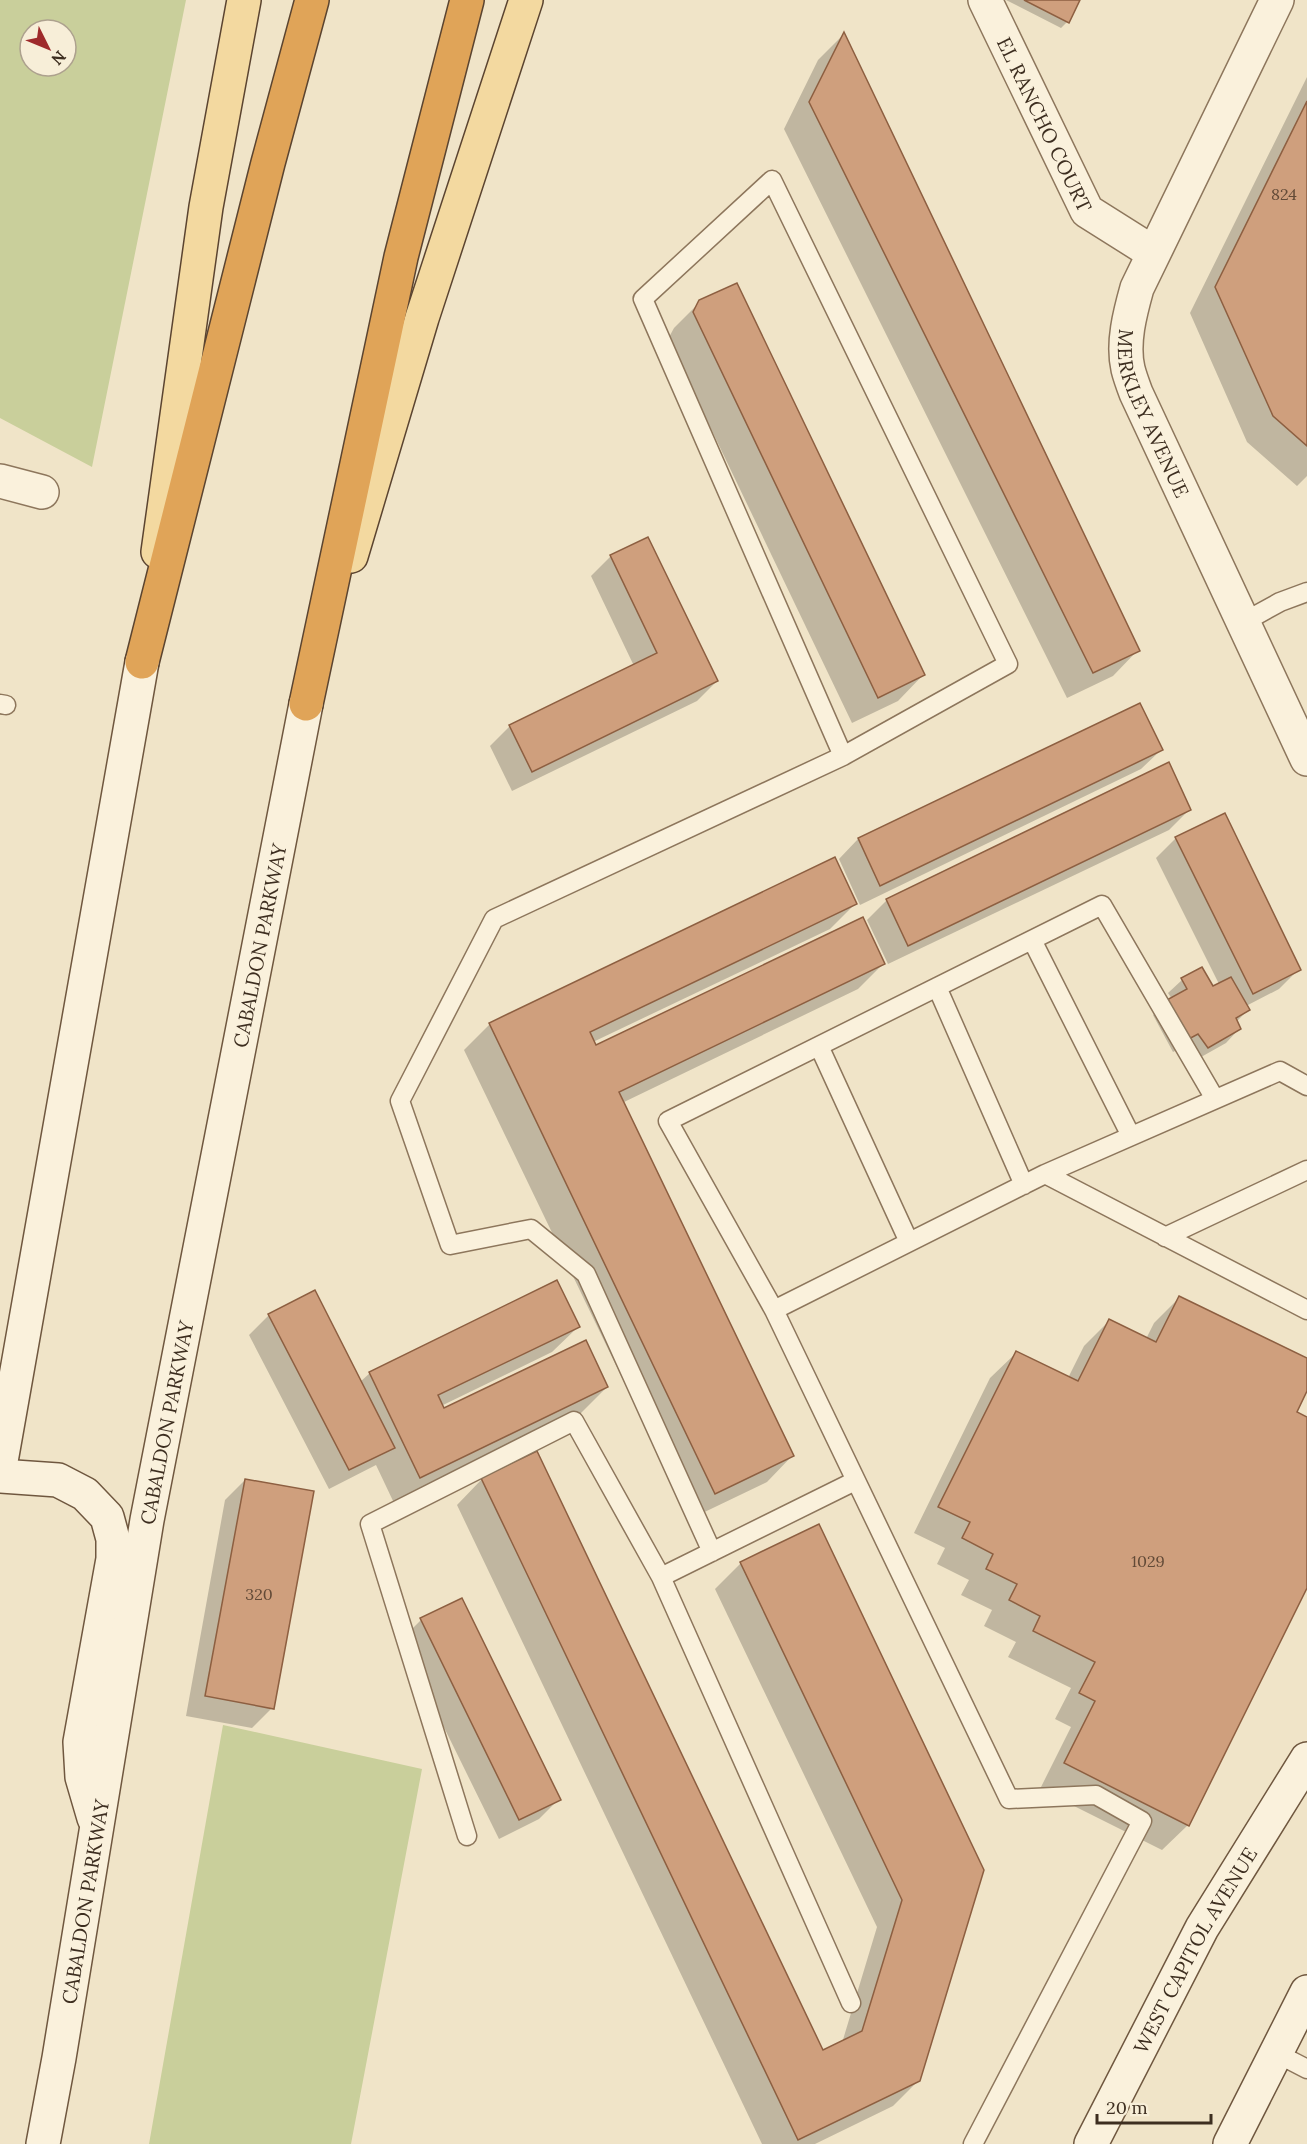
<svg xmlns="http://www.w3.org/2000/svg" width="1307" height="2144" font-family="Lora,serif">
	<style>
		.green { fill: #c9cf9b; fill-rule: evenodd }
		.shadow { fill: #0003 }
		.building { fill: #cf9f7d; stroke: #8d5f41; stroke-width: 1.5 }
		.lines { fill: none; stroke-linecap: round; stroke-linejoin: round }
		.lane-casing { stroke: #8d765c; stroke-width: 21 }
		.street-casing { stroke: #8d765c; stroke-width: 36 }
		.secondary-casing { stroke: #6f573f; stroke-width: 36 }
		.primary-casing { stroke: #5b4430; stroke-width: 36 }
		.highway-casing { stroke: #5b4430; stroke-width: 36 }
		.lane { stroke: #faf1dc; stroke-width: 18 }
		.street { stroke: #faf1dc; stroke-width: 33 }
		.secondary { stroke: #faf1dc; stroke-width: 33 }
		.primary { stroke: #f3d9a0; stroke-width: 33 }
		.highway { stroke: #e0a458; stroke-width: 33 }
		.labels { text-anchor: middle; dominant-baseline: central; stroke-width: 4.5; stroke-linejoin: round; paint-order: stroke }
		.number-label { font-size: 16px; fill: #624a37 }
		.street-label { font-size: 20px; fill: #3d2e20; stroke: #f7eed8 }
	</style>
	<rect width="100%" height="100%" fill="#f0e4c8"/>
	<path class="green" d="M0 0H186L92 467 0 418ZM30 30H66V66H30Z
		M223 1725 422 1769 351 2144H149Z"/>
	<path class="shadow" d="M1006 0H1078L1067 22 1061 28Z
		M843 35 1138 650 1113 676 1067 698 784 129 818 60Z
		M1307 77V476L1297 486 1247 442 1190 313Z
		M700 302 923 675 898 701 852 723 668 339 674 328Z
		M611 556 717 681 697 701 512 791 490 746 510 726 634 666 591 576Z
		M1140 705 1161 750 1141 769 860 905 839 859 858 839Z
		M1189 810 1169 830 888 964 867 920 887 900Z
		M1176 838 1299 969 1279 989 1246 1006 1248 1010 1236 1022 1239 1029 1226 1043 1194 1061 1185 1046 1173 1052 1153 1015 1172 999 1168 993 1182 980 1202 969 1212 988 1219 984 1156 858Z
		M855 904 830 929 593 1042 595 1047 884 963 858 989 622 1103 792 1456 767 1482 690 1519 464 1050 490 1024Z
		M1180 1297 1307 1360V1387L1294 1413 1307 1419V1585L1188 1825 1162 1850 1040 1789 1071 1727 1055 1719 1071 1688 1008 1657 1016 1642 984 1626 992 1610 961 1595 969 1580 937 1564 945 1548 914 1533 990 1378 1016 1353 1068 1378 1084 1346 1109 1321 1146 1339 1154 1323Z
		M269 1315 360 1382 370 1373 578 1327 552 1352 441 1406 444 1410 607 1387 581 1413 394 1503 376 1465 329 1489 249 1335Z
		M482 1479 822 2052 842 2043 877 1927 715 1589 741 1563 983 1870 919 2080 893 2106 815 2144H762L457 1505Z
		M245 1480 272 1708 252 1728 186 1716 225 1500Z
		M461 1600 559 1799 539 1819 499 1839 401 1640 421 1620Z"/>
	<path class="building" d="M1024 0H1080L1069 23Z
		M844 32 1140 651 1093 673 809 102Z
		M1307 101V446L1273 416 1215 287Z
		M737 283 925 675 878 698 693 312 699 300Z
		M648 537 718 681 532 772 509 725 657 653 610 555Z
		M1140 703 1163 750 880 886 858 838Z
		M1169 762 1191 810 908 946 886 899Z
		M1225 813 1301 970 1253 994 1175 837Z
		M835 857 857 904 590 1032 596 1045 863 917 885 964 619 1092 794 1456 715 1494 489 1023Z
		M1202 967 1213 986 1231 977 1250 1010 1236 1018 1241 1029 1208 1048 1198 1034 1187 1040 1165 1001 1187 989 1181 978Z
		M557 1280 580 1327 438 1395 444 1408 586 1340 608 1387 420 1478 369 1372Z
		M315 1290 395 1448 349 1470 268 1314Z
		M1179 1296 1307 1358V1391L1297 1412 1307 1417V1588L1189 1826 1064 1763 1095 1701 1079 1693 1095 1662 1033 1631 1040 1616 1009 1600 1017 1584 986 1569 993 1554 962 1538 970 1522 938 1507 1016 1351 1078 1381 1109 1319 1156 1342Z
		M537 1451 823 2050 862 2031 902 1900 740 1562 819 1524 984 1870 920 2081 798 2140 481 1478Z
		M245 1479 314 1491 274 1709 205 1696Z
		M462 1598 561 1800 519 1820 420 1618Z"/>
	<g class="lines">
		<defs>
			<path id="lane" d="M772 180 1008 664 843 756 643 299Z
				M1242 623 1280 602 1307 592
				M0 704 6 705
				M1032 940 1131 1136
				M937 987 1024 1185
				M819 1046 909 1242
				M1045 1174 1307 1310
				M1165 1237 1307 1170
				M774 1310 668 1121 1102 905 1215 1099
				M712 1552 586 1274 531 1229 450 1245 400 1101 494 919 843 756
				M467 1836 370 1524 574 1421 661 1577
				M851 2003 661 1577 855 1481
				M1276 2053 1307 2069
				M973 2144 1142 1821 1096 1795 1009 1799 774 1310 1045 1174 1280 1071 1307 1086"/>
			<g id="street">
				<path id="s1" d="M985 0 1087 211 1152 252"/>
				<path id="s2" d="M1277 0 1137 288C1130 313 1122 343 1128 369 1130 377 1133 385 1136 393L1307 759"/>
				<path d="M0 481 42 492"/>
			</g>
			<g id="secondary">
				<path d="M0 1467 142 662"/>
				<path d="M0 1476 58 1480 85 1494 107 1517 113 1539V1559L80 1742 82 1777 94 1818"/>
				<path id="s3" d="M43 2144 59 2058 147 1520 306 704"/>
				<path id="s4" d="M1091 2144 1202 1928 1307 1759"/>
				<path d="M1230 2144 1307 1992"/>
			</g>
			<path id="primary" d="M158 552 206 207 244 0
				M351 556 422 318 526 0"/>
			<path id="highway" d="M142 662 268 163 312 0
				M306 704 401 257 467 0"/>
		</defs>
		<use href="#lane" class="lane-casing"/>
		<use href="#street" class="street-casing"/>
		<use href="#secondary" class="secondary-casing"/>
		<use href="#primary" class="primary-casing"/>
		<use href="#highway" class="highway-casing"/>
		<use href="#lane" class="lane"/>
		<use href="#street" class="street"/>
		<use href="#secondary" class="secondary"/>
		<use href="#primary" class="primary"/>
		<use href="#highway" class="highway"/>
	</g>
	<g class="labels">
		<g class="number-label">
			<text x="1284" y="194">824</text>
			<text x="1148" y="1561">1029</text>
			<text x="259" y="1594">320</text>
		</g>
		<g class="street-label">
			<text stroke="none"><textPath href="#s1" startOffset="138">EL RANCHO COURT</textPath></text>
			<text stroke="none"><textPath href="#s2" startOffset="452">MERKLEY AVENUE</textPath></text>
			<text stroke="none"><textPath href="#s3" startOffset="1218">CABALDON PARKWAY</textPath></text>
			<text stroke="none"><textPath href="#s3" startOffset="732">CABALDON PARKWAY</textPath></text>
			<text stroke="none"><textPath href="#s3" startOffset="246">CABALDON PARKWAY</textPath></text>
			<text stroke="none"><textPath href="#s4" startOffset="220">WEST CAPITOL AVENUE</textPath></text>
		</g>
	</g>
	<g transform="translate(48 48) rotate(133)"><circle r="28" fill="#f7eed8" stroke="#ada18e" stroke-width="1.5"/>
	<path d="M0-4.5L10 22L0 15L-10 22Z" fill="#9e2a2b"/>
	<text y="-9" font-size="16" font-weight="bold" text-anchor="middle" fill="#3d2e20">N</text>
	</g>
	<path d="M1097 2114v9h114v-9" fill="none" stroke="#3d2e20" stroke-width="3"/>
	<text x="1106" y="2114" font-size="18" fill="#3d2e20" stroke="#f7eed8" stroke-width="4.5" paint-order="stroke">20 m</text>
</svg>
